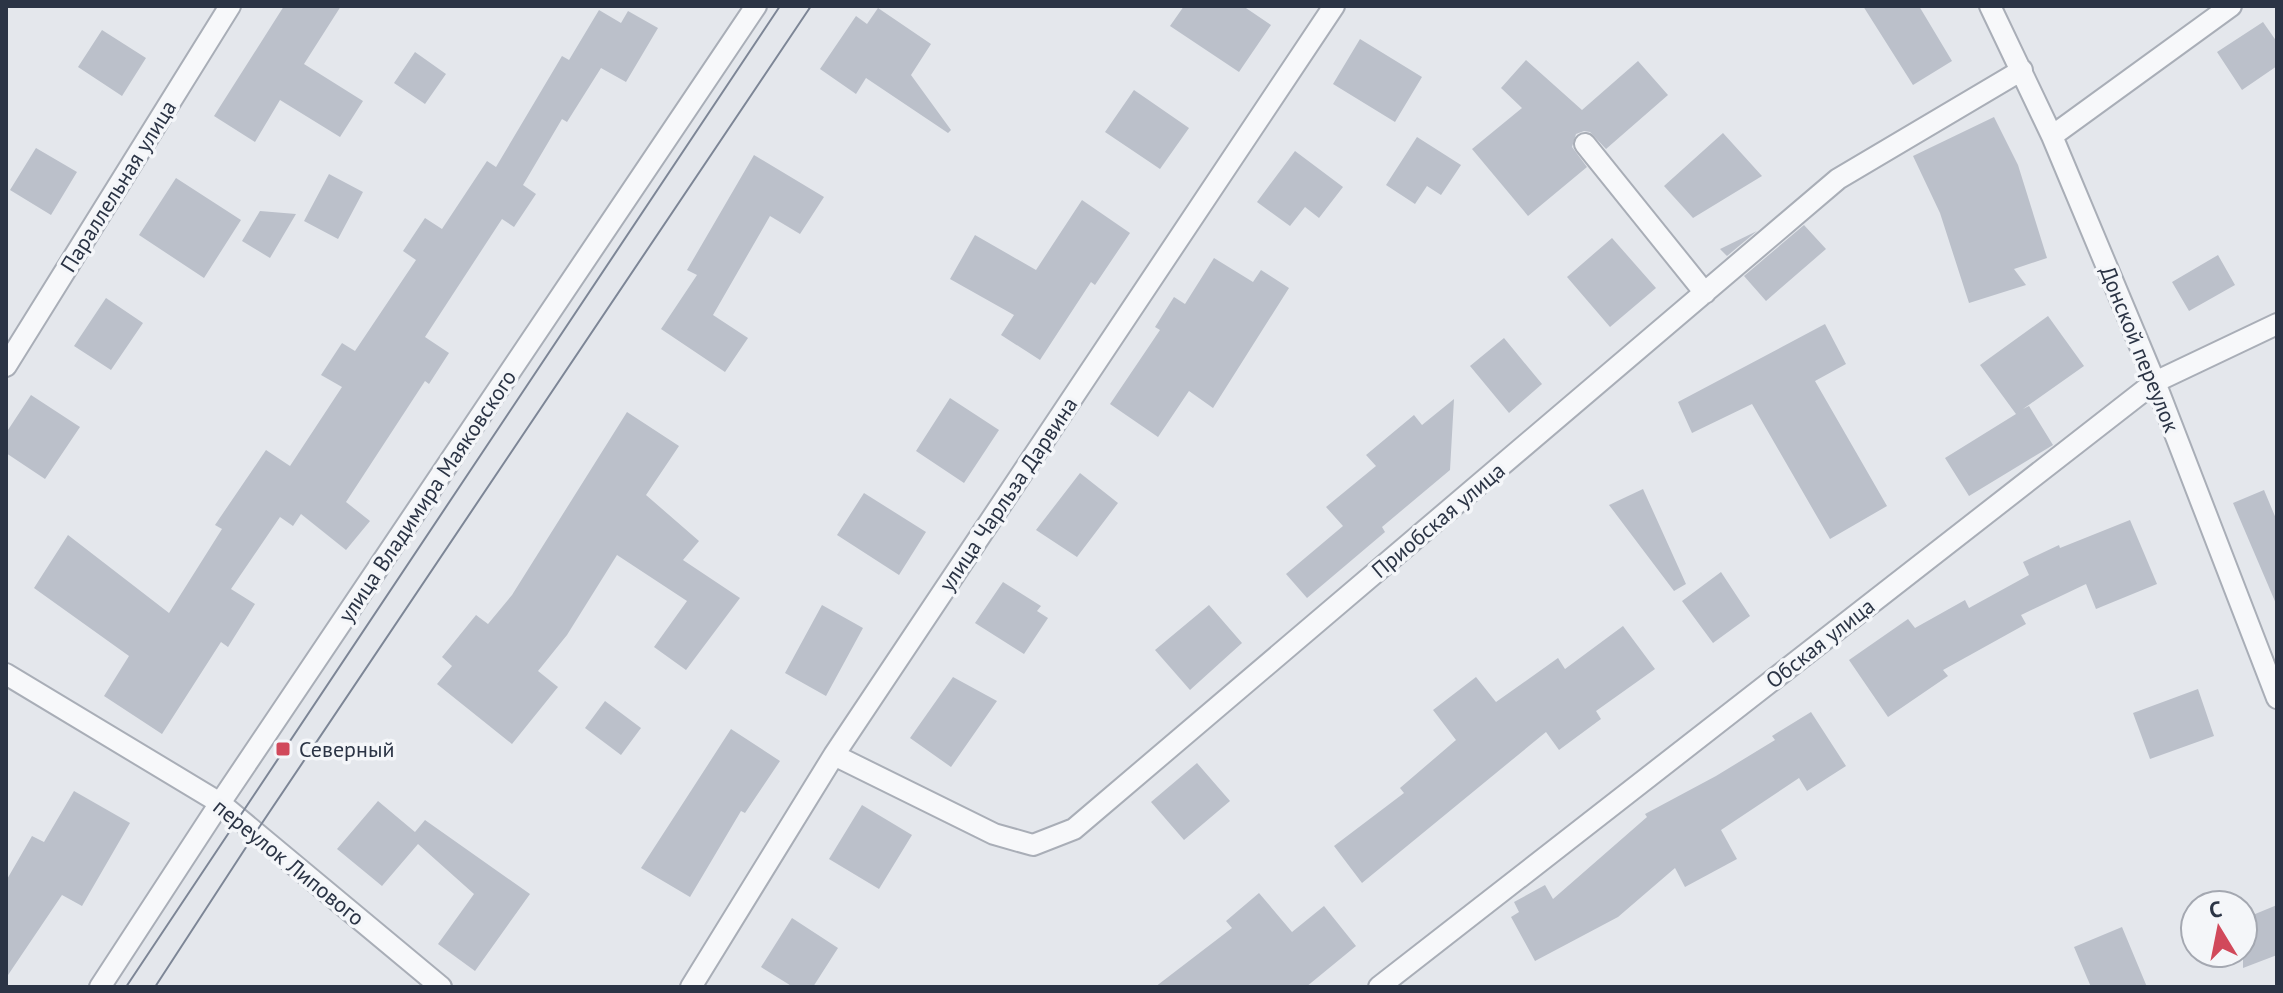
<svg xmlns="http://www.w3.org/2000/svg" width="2283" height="993" font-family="'PT Sans',sans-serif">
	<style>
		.building { fill: #bbc0ca }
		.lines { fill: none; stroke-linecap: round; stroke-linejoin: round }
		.lane-casing { stroke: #a9aeb7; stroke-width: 24 }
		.lane { stroke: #f7f8fa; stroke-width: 20 }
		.tram { stroke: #7d8696; stroke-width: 2 }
		.poi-dot { fill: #d1495b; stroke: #f4f6f9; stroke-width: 3 }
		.labels { text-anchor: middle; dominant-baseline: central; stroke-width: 7; stroke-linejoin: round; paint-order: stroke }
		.street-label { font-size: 22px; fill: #2b3445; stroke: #f4f6f9 }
		.poi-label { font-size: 22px; fill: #2b3445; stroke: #f4f6f9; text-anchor: start }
	</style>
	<rect width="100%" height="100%" fill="#e4e7ec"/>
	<path class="building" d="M284 6H341L304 64 363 101 340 137 280 100 255 142 214 116Z
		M1184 6H1243L1271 25 1239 72 1170 26Z
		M1863 6H1919L1952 61 1913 85Z
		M878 8 931 44 911 75 951 130 948 133 866 78 856 94 820 69 856 16 867 24Z
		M599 10 621 23 628 11 658 28 626 82 601 68 567 122 562 119 523 185 536 194 514 227 502 219 425 337 449 353 429 384 425 381 346 502 370 521 346 550 301 514 293 526 280 517 231 589 255 604 228 647 221 642 162 734 104 696 129 656 34 588 68 535 169 613 222 529 215 525 266 450 290 466 342 387 321 375 342 343 355 351 416 260 403 251 425 218 442 229 487 161 496 167 562 56 569 60Z
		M2263 22 2277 42V66L2242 90 2217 52Z
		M102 30 146 58 122 96 78 67Z
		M1360 39 1422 77 1395 122 1333 84Z
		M415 52 446 74 425 104 394 83Z
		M1526 60 1582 110 1638 61 1668 95 1606 149 1590 132 1584 131 1576 134 1572 147 1587 167 1528 216 1472 149 1522 108 1501 88Z
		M1134 90 1189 128 1160 169 1105 132Z
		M1994 117 2018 165 2047 258 2014 269 2026 285 1969 303 1940 213 1913 156Z
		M1723 133 1762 176 1693 218 1664 186Z
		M1417 137 1461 165 1441 195 1427 186 1415 204 1386 185Z
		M36 148 77 172 51 215 10 190Z
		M1295 151 1343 187 1319 218 1305 207 1290 226 1257 202Z
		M754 155 824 197 800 234 770 216 713 315 748 338 725 372 661 329 697 275 687 270Z
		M329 174 363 192 338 239 304 221Z
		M176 178 241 220 204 278 139 235Z
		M1082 200 1130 233 1095 285 1091 282 1040 360 1001 335 1014 315 950 279 975 235 1036 270Z
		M260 211 296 214 270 258 242 241Z
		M1804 225 1826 249 1766 301 1744 276Z
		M1757 231 1727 256 1720 249Z
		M1612 238 1656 288 1610 327 1567 277Z
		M2218 255 2235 285 2189 311 2172 282Z
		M1214 258 1253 282 1261 270 1289 288 1213 408 1189 391 1158 437 1110 404 1160 330 1155 327 1174 297 1185 304Z
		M106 298 143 323 111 370 74 346Z
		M2048 316 2084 366 2023 409 2029 406 2053 445 1969 496 1945 458 2016 414 1980 365Z
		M1825 324 1846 364 1815 381 1887 506 1830 539 1752 404 1692 433 1678 402Z
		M1504 338 1542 384 1509 413 1470 366Z
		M31 395 80 427 45 479 6 453V433Z
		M950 398 999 430 964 483 916 451Z
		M1454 399 1450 470 1382 527 1385 532 1307 598 1286 574 1343 526 1326 507 1376 466 1366 455 1414 415 1422 425Z
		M627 412 679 446 646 495 699 541 683 560 740 598 686 670 654 647 687 601 617 555 567 635 538 671 558 687 512 744 437 684 452 666 442 657 476 615 488 624 512 595Z
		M1080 473 1118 503 1077 557 1036 530Z
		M1643 489 1686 584 1674 591 1609 505Z
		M2264 490 2277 521V606L2233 503Z
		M864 493 926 532 899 575 837 535Z
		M2130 520 2157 584 2096 609 2086 584 2021 615 2026 624 1943 670 1948 676 1888 717 1849 660 1908 619 1915 628 1965 600 1969 608 2029 575 2023 562 2059 545 2060 548Z
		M1721 572 1750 616 1713 643 1682 601Z
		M1003 582 1041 606 1037 611 1048 618 1024 654 975 623Z
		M822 605 863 628 826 696 785 673Z
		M1209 605 1242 643 1190 690 1155 650Z
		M1623 626 1655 669 1596 711 1601 719 1559 750 1546 732 1362 883 1334 846 1404 793 1400 788 1456 740 1433 710 1476 677 1496 702 1558 658 1565 669Z
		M953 677 997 701 951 767 910 738Z
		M2198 689 2214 736 2150 759 2133 713Z
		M605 701 641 728 621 755 585 728Z
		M1811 712 1846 766 1807 791 1799 778 1721 830 1737 859 1685 887 1675 868 1618 917 1535 961 1511 917 1519 912 1514 902 1545 885 1553 899 1647 817 1645 814 1716 776 1775 740 1772 736Z
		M731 729 780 761 745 813 741 811 690 897 641 868Z
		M1197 763 1230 801 1184 840 1151 802Z
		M74 791 130 823 82 906 62 895 6 978V881L32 836 44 842Z
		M378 801 415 832 425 820 530 894 475 971 438 944 474 894 418 844 382 886 337 849Z
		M862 805 912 835 879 889 829 859Z
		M1259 893 1292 932 1324 906 1356 946 1306 987H1155L1232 928 1226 921Z
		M2277 905V955L2243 968V919Z
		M792 918 838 948 813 987H793L761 967Z
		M2122 927 2147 987H2091L2074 947Z"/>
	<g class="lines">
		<defs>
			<path id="lane" d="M1990 6 2052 136 2155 382 2277 698
				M2052 136 2231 6
				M1585 144 1705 293
				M6 366 230 6
				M6 674 220 803 441 987
				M834 755 994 834 1033 845 1074 829 1838 179 2022 70
				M100 987 220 803 756 6
				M691 987 834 755 1334 6
				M1379 987 2155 382 2277 324"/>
		</defs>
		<use href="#lane" class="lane-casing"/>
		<use href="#lane" class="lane"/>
		<path class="tram" d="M126 987 780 6
			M155 987 256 832 811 6"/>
	</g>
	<rect class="poi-dot" x="275" y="741" width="16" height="16" rx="4"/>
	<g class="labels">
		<g class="street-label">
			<text transform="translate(118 186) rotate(-58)">Параллельная улица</text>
			<text transform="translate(2140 349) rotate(68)">Донской переулок</text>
			<text transform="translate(1008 494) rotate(-56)">улица Чарльза Дарвина</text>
			<text transform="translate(427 496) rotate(-56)">улица Владимира Маяковского</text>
			<text transform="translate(1438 520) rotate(-40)">Приобская улица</text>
			<text transform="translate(1820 643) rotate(-38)">Обская улица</text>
			<text transform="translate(289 862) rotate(39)">переулок Липового</text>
		</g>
		<g class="poi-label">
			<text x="299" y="749">Северный</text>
		</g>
	</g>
	<rect width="2283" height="993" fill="none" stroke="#2b3445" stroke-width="16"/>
	<g transform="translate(2219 929) rotate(350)"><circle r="38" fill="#f4f6f9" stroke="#a4a8b1" stroke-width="2"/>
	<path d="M0-6L14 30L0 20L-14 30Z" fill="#d1495b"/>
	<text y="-12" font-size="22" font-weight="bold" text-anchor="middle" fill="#2b3445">С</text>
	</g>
</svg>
